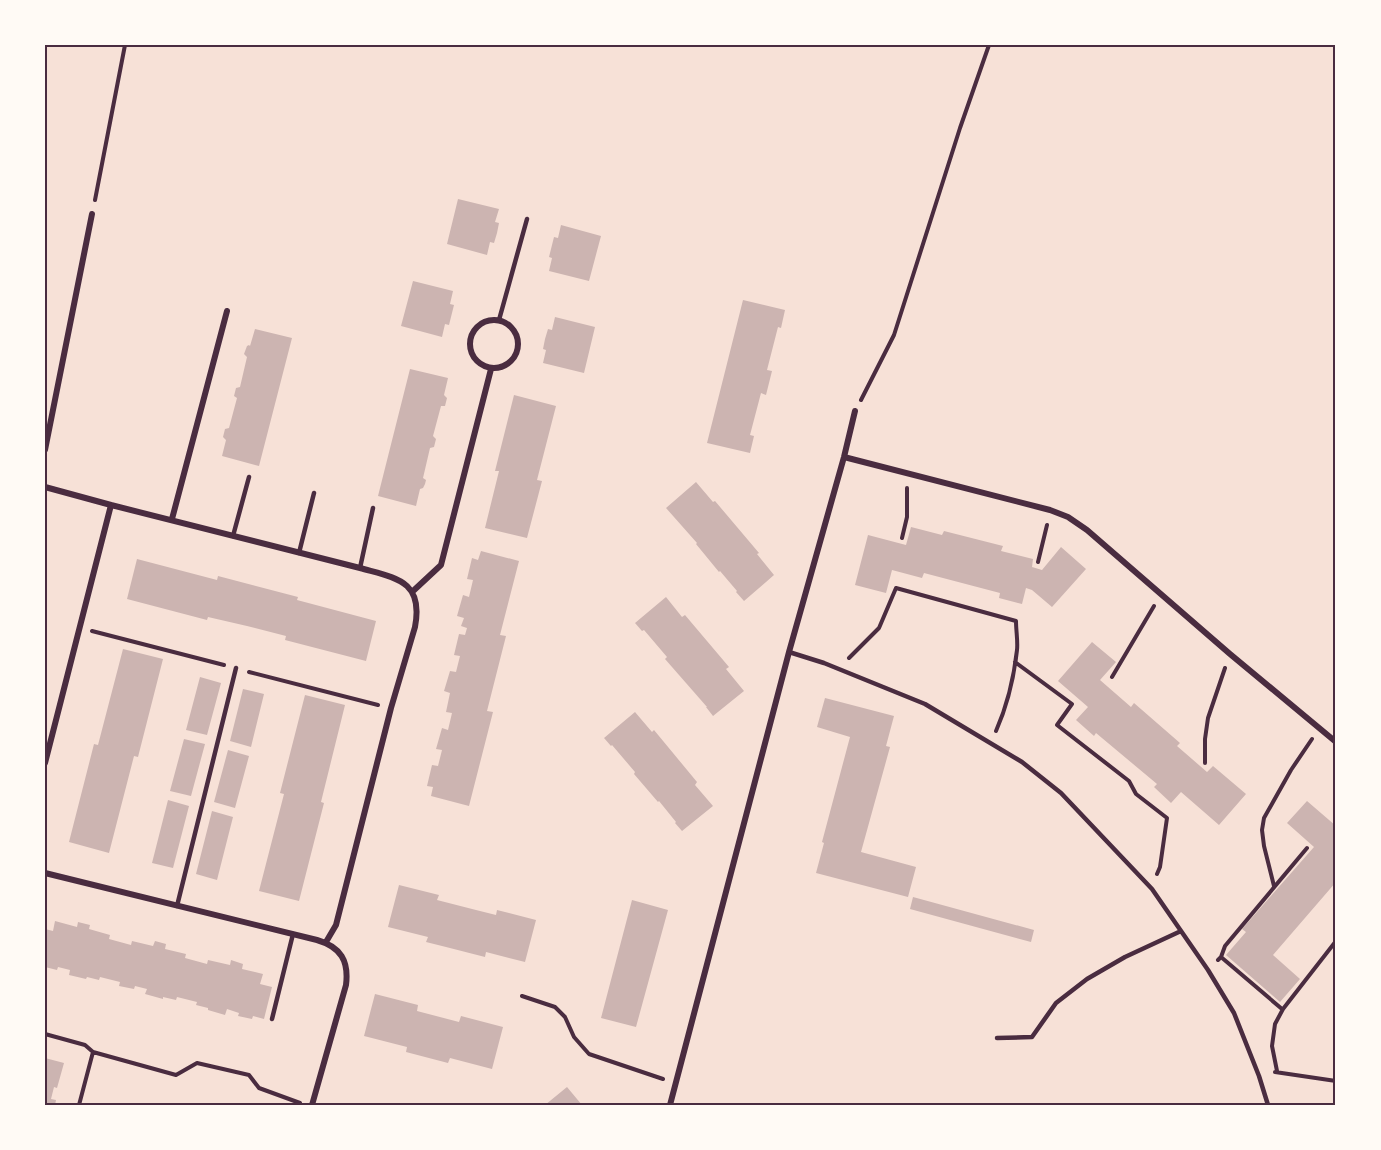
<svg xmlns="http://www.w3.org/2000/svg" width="1381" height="1150" font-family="Jost,sans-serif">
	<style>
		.building { fill: #ccb4b1 }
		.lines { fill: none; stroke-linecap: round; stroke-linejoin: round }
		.path { stroke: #4a2c40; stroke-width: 4 }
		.service { stroke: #4a2c40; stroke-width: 4.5 }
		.minor { stroke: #4a2c40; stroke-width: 6 }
		.neatline { fill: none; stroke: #4a2c40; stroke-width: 2 }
	</style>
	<rect width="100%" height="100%" fill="#f7e1d7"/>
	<path class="building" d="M458 199 499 209 495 222 499 223 497 233 494 243 490 242 487 255 447 244Z
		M561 225 601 236 589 281 549 271 552 258 549 257 554 237 558 238Z
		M413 281 453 291 450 304 454 305 449 325 445 324 442 337 401 326Z
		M743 300 785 310 781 328 778 327 767 370 772 371 766 395 761 393 750 435 754 436 750 453 707 443Z
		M555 317 595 327 584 373 543 363 546 350 543 349 545 339 548 329 552 330Z
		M255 329 292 338 259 466 222 456 226 440 223 437 225 429 229 428 237 398 234 396 236 388 240 387 247 357 244 354 247 346 249 345 250 346Z
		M410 369 448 378 444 395 447 398 445 406H441L433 436 436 439 434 447 430 448 423 478 426 480 425 484 423 488 420 489 416 506 378 496Z
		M514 395 556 406 537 480 542 481 527 538 485 528 499 471H495Z
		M696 482 713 502 715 501 759 553 757 554 774 575 744 601 736 592 737 591 720 571 719 572 696 544 697 543 666 508Z
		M911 527 942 535 944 531 1003 546 1001 551 1033 559 1032 567 1042 570 1061 547 1086 569 1052 607 1032 590 1026 588 1022 604 999 598 1000 593 924 573 922 578 892 570 886 593 855 585 868 535 906 545Z
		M481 551 519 561 500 635 506 636 487 711 493 712 469 806 431 796 433 787 427 786 432 765 438 766 442 750 436 749 442 728 448 730 452 713 446 712 450 693 444 691 450 671 456 672 460 656 454 655 459 634 465 635 467 628 461 626 464 618 457 616 463 595 469 597 473 580 467 579 472 558 478 560Z
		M137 559 217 580 218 576 298 597 297 600 376 621 366 661 285 640 286 636 247 626 208 617 207 620 127 599Z
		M666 597 682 617 685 615 729 667 726 669 744 691 713 716 706 707H707L665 659 667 657 644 630 642 631 635 623Z
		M1092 642 1116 662 1100 680 1131 707 1134 703 1180 743 1177 746 1207 772 1213 766 1246 794 1219 825 1181 792 1171 803 1154 787 1157 784 1096 733 1094 736 1076 720 1088 707 1058 681Z
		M123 649 163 659 138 757 134 756 109 853 69 842 94 744 98 745Z
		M200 677 221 683 207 735 186 730Z
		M243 689 264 694 251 747 230 741Z
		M305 695 345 705 321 802 324 803 299 901 259 891 284 794 280 793Z
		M825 698 894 716 886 746 890 747 861 852 916 867 908 897 816 873 824 843 822 842 850 737 817 727Z
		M635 712 652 732 654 730 697 782 695 785 713 806 682 831 675 823 676 822 659 801 658 802 634 774 635 772 612 745 611 746 604 738Z
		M184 739 205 744 191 796 170 791Z
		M228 750 249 756 235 808 214 802Z
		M168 800 189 806 173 868 152 863Z
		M1307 801 1336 826V882L1273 955 1300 979 1280 1002 1226 955 1246 932 1242 929 1314 847 1287 823Z
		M212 811 233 817 217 880 196 874Z
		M399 885 439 895 437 900 476 910 496 915 497 910 536 920 525 962 486 952 485 957 446 947 426 942 428 937 388 927Z
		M913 897 1034 930 1031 942 910 909Z
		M632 900 668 910 636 1027 601 1018Z
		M55 921 77 927 78 922 90 925 89 929 110 935 109 939 131 945 132 941 153 946 155 941 166 944 165 949 186 954 185 958 207 964 208 960 230 965 231 960 243 964 242 969 263 974 260 984 272 987 264 1019 253 1016 252 1019 238 1016 239 1013 227 1009 225 1015 208 1010V1008L196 1005 197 1002 177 997 176 1000 163 997V999L145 994 147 989 135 986 134 989 119 986 120 982 100 977 99 980 87 977 86 979 69 975 70 970 58 967 57 970 45 967V929L53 931Z
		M375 994 418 1005 417 1011 459 1022 461 1016 503 1027 492 1069 450 1058 448 1063 406 1052 407 1047 364 1036Z
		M45 1058 64 1063 57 1088 54 1087 51 1099 56 1100 55 1105H45Z
		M567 1087 582 1105H545Z"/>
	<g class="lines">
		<path class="path" d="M95 200 125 45
			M861 400 894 335 960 128 989 45
			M902 538 907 517V488
			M1038 562 1047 525
			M92 631 224 665
			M849 658 879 628 896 588 1016 621C1016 631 1018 641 1017 650 1014 677 1007 706 996 731
			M1015 662 1072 704 1057 725 1129 781 1136 794 1167 818 1160 867 1157 874
			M249 672 378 705
			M1112 677 1154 606
			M1205 763V739L1208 718 1225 668
			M1274 886 1264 846 1262 830 1264 818 1291 770 1312 739
			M1221 957 1282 1009
			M1218 960 1221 957 1225 946 1307 848
			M522 996 555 1007 565 1017 574 1037 589 1054 663 1079
			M45 1034 85 1045 93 1052 176 1075 197 1063 249 1075 259 1088 300 1103
			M1277 1071 1272 1046 1275 1024 1283 1009 1336 941
			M1275 1072 1336 1081
			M79 1105 93 1052"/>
		<path class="service" d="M499 320 527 219
			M233 536 249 477
			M299 553 314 493
			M360 568 373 508
			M789 652 824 663 925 704 1022 762 1061 793 1152 889 1208 970 1234 1013 1259 1076 1268 1105
			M177 906 236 668
			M272 1019 293 934
			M997 1038 1032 1037 1056 1003 1087 979 1125 957 1181 931"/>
		<path class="minor" d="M470 344a24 24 0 1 1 48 0a24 24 0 1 1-48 0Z
			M45 450 92 214
			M844 457 1050 510 1068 517 1087 530 1230 654 1336 742
			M45 487 111 505
			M172 519 227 311
			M412 592 441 565 491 369
			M45 763 111 505 360 568C395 578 424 580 415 627L391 708 336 925 326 942
			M45 873 317 940C341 947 349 961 346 985L312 1105
			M670 1105 789 652 844 457 855 411"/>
	</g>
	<rect width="1381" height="1150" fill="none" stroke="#fffaf5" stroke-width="93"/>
	<rect x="46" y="46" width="1288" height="1058" class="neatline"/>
</svg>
